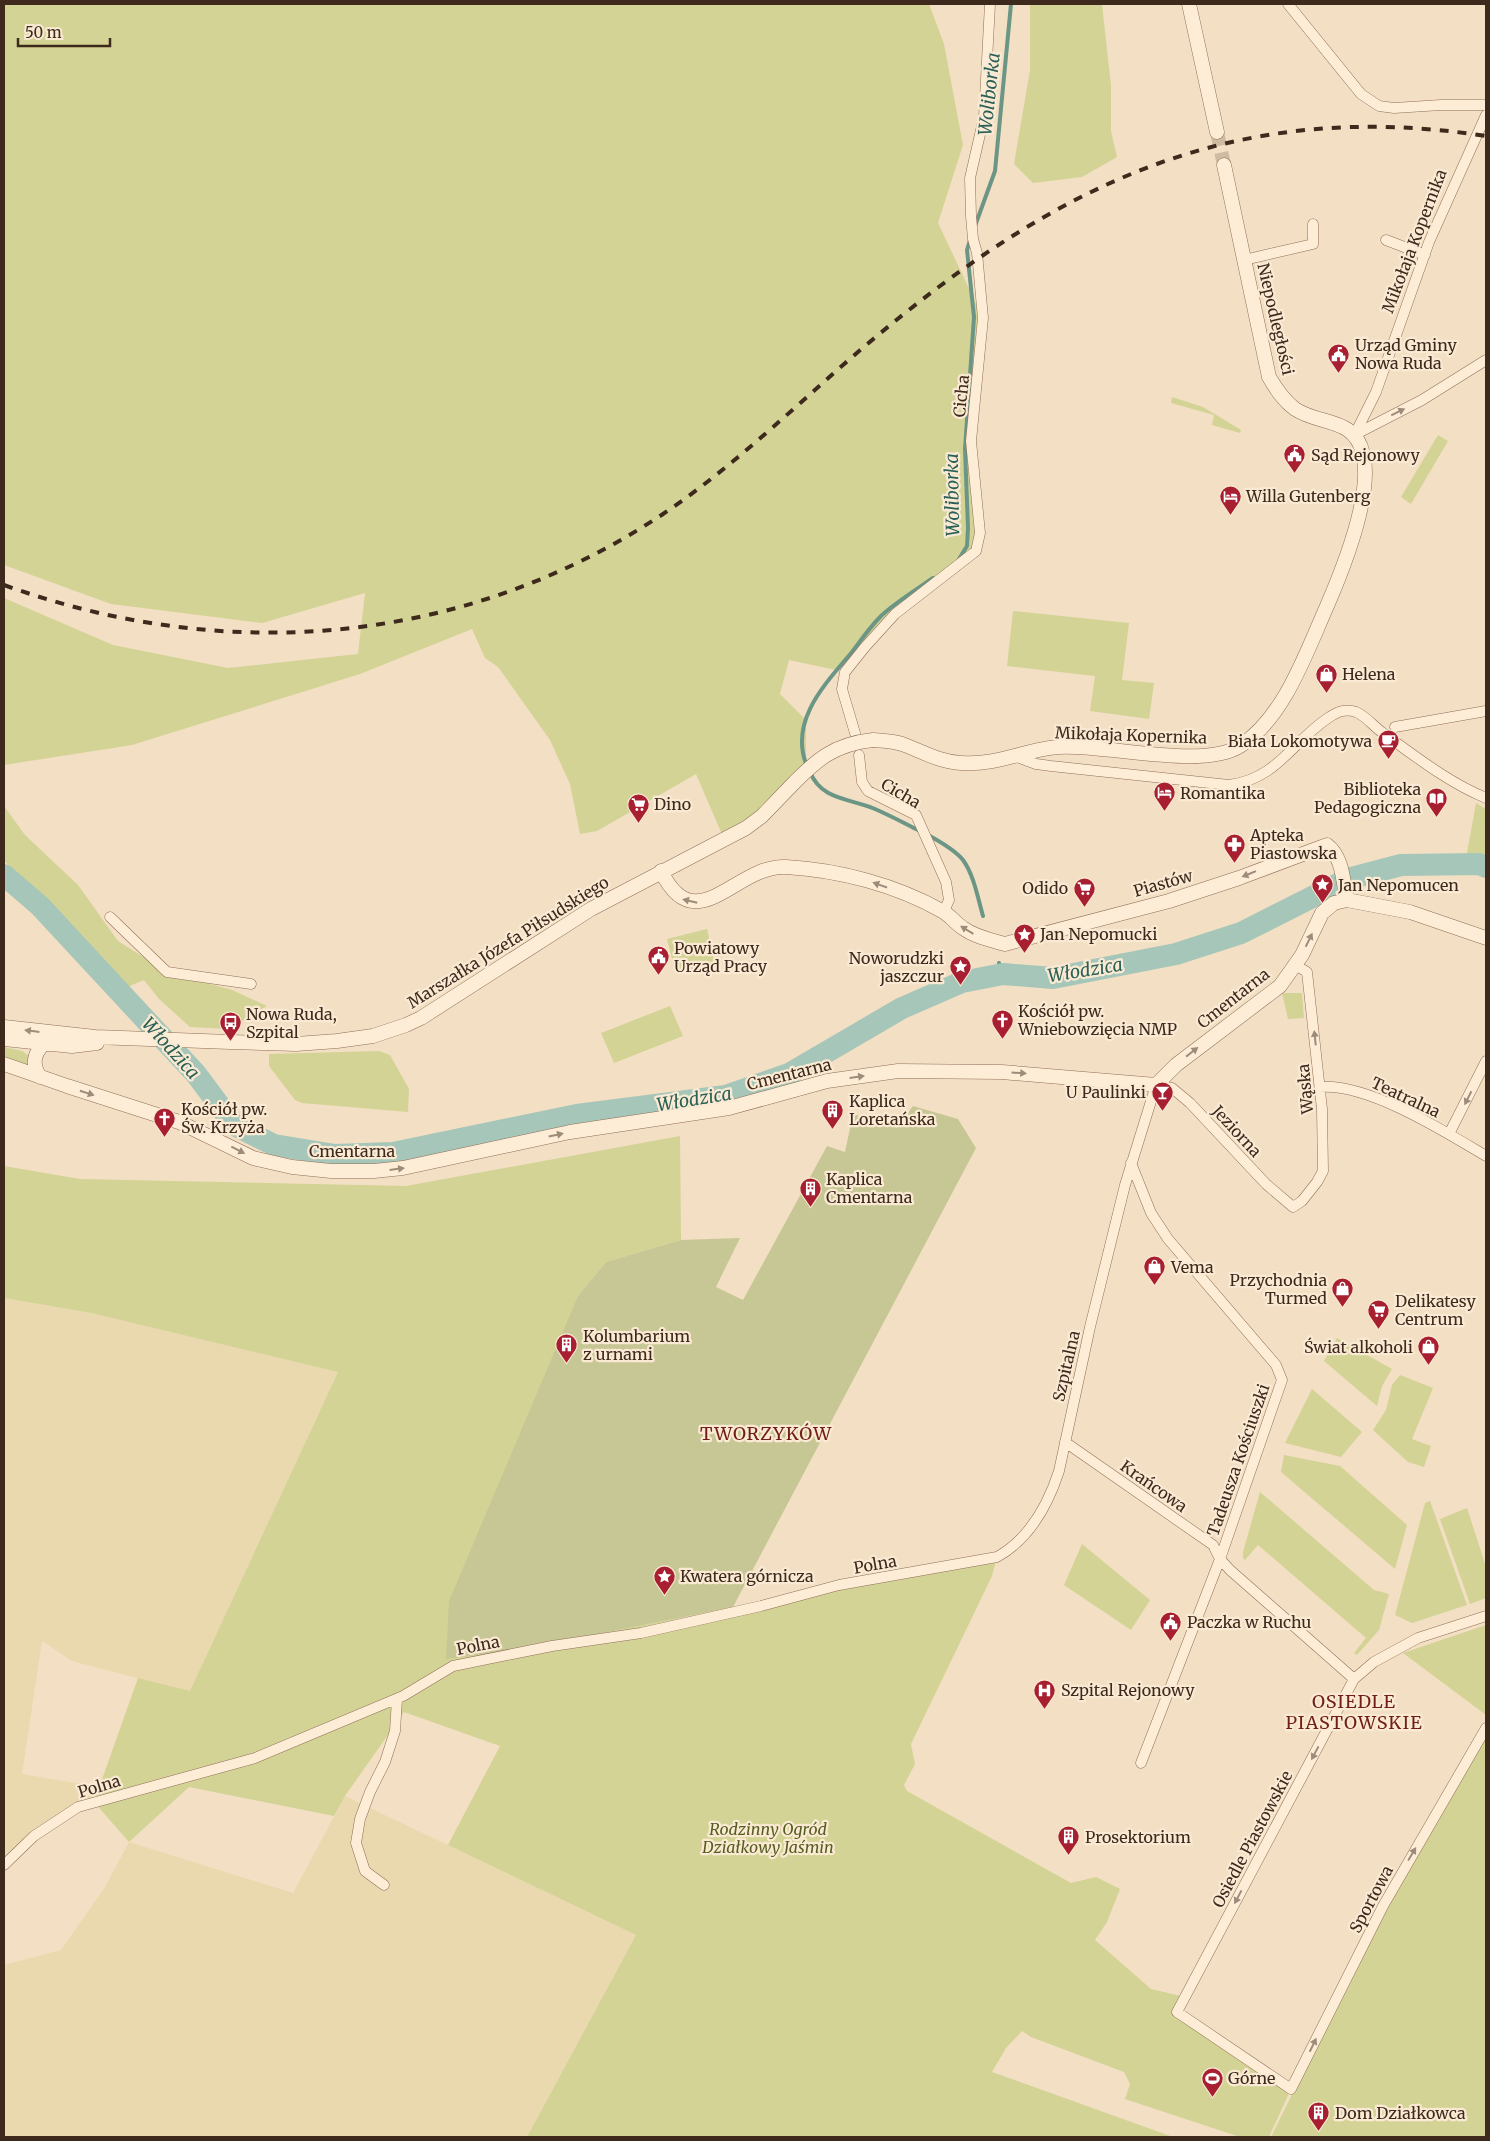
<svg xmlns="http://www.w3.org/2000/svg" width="1490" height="2141" font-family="Merriweather,serif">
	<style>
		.farmland { fill: #ead9af }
		.green { fill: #d3d395 }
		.cemetery { fill: #c7c795 }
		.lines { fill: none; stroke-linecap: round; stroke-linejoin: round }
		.stream { stroke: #6b9686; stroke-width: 4 }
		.river { stroke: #a5c6b8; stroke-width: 22 }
		.tertiary-tunnel { stroke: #cfbba2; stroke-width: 14; stroke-dasharray: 14 7; stroke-linecap: butt }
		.minor-casing { stroke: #906e57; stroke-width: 11 }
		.tertiary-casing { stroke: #906e57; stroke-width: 15 }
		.minor { stroke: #fdedd7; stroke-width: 10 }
		.tertiary { stroke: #fdedd7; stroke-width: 14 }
		.rail { stroke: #3e291d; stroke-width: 4; stroke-dasharray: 9 9; stroke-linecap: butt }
		.tertiary-bridge-casing { stroke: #906e57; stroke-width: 15; stroke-linecap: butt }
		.tertiary-bridge { stroke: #fdedd7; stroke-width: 14 }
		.oneway { fill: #9e8b7a }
		.labels { text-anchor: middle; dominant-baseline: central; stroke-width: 4.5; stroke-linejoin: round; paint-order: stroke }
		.street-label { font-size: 16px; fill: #3e291d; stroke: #faead3 }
		.poi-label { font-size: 16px; fill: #3e291d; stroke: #faead3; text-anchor: start }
		.park-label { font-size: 16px; font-style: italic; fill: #565d21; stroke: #faead3 }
		.water-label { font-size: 18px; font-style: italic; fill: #2a6056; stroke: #faead3 }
		.neighbourhood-label { font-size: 18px; letter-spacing: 1px; fill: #711e16; stroke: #faead3 }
	</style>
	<rect width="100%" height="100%" fill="#f3dfc3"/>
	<path class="farmland" d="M4 1298 91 1313 338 1372 190 1692 72 1661 42 1641 22 1774 100 1787 94 1802 78 1807 4 1865Z
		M345 1796 636 1935 527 2137H4V1965L61 1950 105 1887 129 1842 293 1893Z"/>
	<path class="green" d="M4 4H929L944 44 963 145 938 223 983 318 971 441 980 533 976 551 836 670 789 660 780 694 806 720V762L790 787 724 839 696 774 597 831 580 834 570 784 550 740 498 667 485 658 472 629 360 674 132 745 4 765V598L113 645 228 668 358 654 365 593 262 623 111 604 4 565Z
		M1030 4H1102L1111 86V131L1117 157 1082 177 1033 183 1014 164 1030 70Z
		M1172 397 1203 407 1241 430 1240 433 1212 425 1214 415 1171 403Z
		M1438 435 1448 441 1411 504 1401 497Z
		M1013 611 1129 623 1122 680 1154 683 1149 719 1090 711 1095 676 1007 666Z
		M1476 803 1486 809V867L1479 864H1465Z
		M4 806 25 835 78 885 118 941 167 972 232 990 267 1006 229 1029 190 1027 159 999 144 980 127 987 47 899 4 861Z
		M707 929 715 965 676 974 667 939Z
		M1282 993H1302L1304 1018 1288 1019Z
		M670 1006 683 1036 614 1063 601 1033Z
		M4 1047 22 1051 29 1056 27 1066 4 1059Z
		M379 1051 390 1055 409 1089 408 1112 302 1103 295 1100 269 1066V1054Z
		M680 1136 681 1240 606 1262 578 1296 572 1312 519 1650 733 1607 761 1606 997 1557 992 1576 911 1744 915 1764 904 1785 907 1791 1071 1883 1096 1877 1120 1889 1107 1922 1095 1940 1151 1989 1185 1997 1177 2012 1291 2089 1269 2137H1240L1125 2099 1130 2084 1124 2072 1031 2037 1022 2031 1006 2048 992 2072 1173 2137H527L636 1935 448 1845 500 1746 404 1712 345 1796 334 1816 189 1787 129 1842 94 1802 138 1678 190 1691 338 1372 91 1313 4 1298V1166L80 1179 406 1186Z
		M1337 1338 1392 1369 1382 1386 1377 1406 1324 1361Z
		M1400 1375 1433 1388 1412 1439 1431 1446 1424 1467 1408 1462 1373 1430 1386 1410 1392 1385Z
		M1312 1389 1362 1432 1341 1457 1285 1443Z
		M1284 1455 1340 1466 1407 1525 1395 1569 1281 1472Z
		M1260 1492 1374 1590 1389 1594 1379 1630 1357 1655 1354 1653 1366 1638 1258 1545 1245 1560 1243 1558V1552Z
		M1430 1501 1467 1605 1412 1623 1395 1615 1425 1503Z
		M1467 1508 1486 1567V1598L1470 1604 1440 1519Z
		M1082 1544 1150 1600 1131 1630 1064 1585Z
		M1486 1625V1715L1403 1653Z
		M1486 1728V2137H1271L1401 1874Z"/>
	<path class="cemetery" d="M913 1106 958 1119 976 1148 733 1607 519 1650 446 1659 449 1601 578 1296 606 1262 681 1240 740 1238 716 1287 743 1300 827 1146 845 1152 853 1114 897 1128Z"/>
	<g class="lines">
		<path class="stream" d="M975 226 995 171 1011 4
			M959 559 967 546 968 528 965 449 974 317 967 250 970 240
			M807 766C788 721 826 683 852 652 861 640 870 627 881 616 896 602 916 590 933 578
			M810 772C822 801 850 798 875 809 891 816 906 824 922 832
			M928 835C939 841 955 850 963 860 974 875 978 899 983 916
			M999 963 1003 974"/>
		<path class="river" d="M4 875 40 906 196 1074 234 1125 274 1145 335 1155 393 1153 577 1115 726 1096 789 1074 902 1008 962 982 1003 974 1053 978 1176 954 1241 933 1348 879 1401 865 1479 864 1486 867"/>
		<path class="tertiary-tunnel" d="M1217 132 1224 165"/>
		<defs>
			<path id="minor" d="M1288 4 1361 94 1379 106 1394 108 1441 105H1486
				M1386 240 1425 255
				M1244 260 1313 244V224
				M1355 434 1376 392 1429 242 1486 115
				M1356 434 1422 400 1486 360
				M1395 727 1486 711
				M855 733 842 689 845 672 865 647 895 614 976 551 980 533 971 441 983 318 977 253 973 239 971 216 970 178 984 117 990 4
				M859 755 862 782 868 791 916 815 946 882 949 900 944 911
				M1017 757 1036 764 1051 766 1229 785C1277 779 1292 742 1328 718 1337 712 1345 708 1356 712 1366 716 1374 727 1383 733 1415 756 1449 783 1486 798
				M110 917 167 972 251 984
				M1320 1087C1368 1083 1444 1131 1486 1156
				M1449 1134 1486 1061
				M1131 1163 1151 1213 1168 1239 1276 1365 1282 1380 1220 1559 1141 1763
				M1065 1442 1213 1545 1220 1559 1230 1570 1354 1679
				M1486 1616 1418 1638 1374 1662 1354 1679 1177 2012 1291 2089 1383 1906 1486 1728
				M4 1865 34 1836 78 1807 255 1758 403 1696 453 1666 552 1646 641 1633 761 1606 839 1585 997 1557C1029 1539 1048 1505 1059 1471L1090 1327 1125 1185 1156 1085 1172 1088 1190 1103 1266 1184 1293 1207 1302 1201 1317 1182 1323 1171 1322 1109 1307 972 1295 965
				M384 1885 365 1871 356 1843 360 1819 370 1792 385 1762 395 1731 397 1699"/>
			<path id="tertiary" d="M1189 4 1217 132
				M873 740C883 741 892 741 902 744 922 751 939 762 961 763 997 766 1026 749 1059 747 1106 744 1203 770 1240 746 1284 718 1306 653 1327 606 1343 569 1373 494 1363 454 1355 417 1321 426 1295 409 1283 400 1276 389 1269 377L1224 165
				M661 871C696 943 736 864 786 867 839 870 896 885 942 911 950 915 955 923 963 928 975 937 991 940 1005 944L1169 901 1239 878 1327 845C1343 857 1343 882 1347 900
				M4 1027 95 1037 230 1042 296 1044 337 1041 373 1036 406 1025 421 1018 591 909 746 828 762 816 790 787
				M4 1039 72 1046 97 1043
				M4 1064 67 1086 179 1122 253 1158 292 1167 331 1171H374L403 1168 570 1132 729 1108 827 1081 898 1071 1002 1072 1156 1085 1176 1065 1280 986 1302 955 1322 913 1334 903 1347 900 1410 912 1486 938
				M40 1077C30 1062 35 1051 48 1040"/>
		</defs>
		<use href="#minor" class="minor-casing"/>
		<use href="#tertiary" class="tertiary-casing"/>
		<use href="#minor" class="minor"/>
		<use href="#tertiary" class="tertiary"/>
		<path class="rail" d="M4 585C226 665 464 646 663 514 736 465 798 403 865 346 1055 185 1232 97 1486 136"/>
		<defs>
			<path id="tertiary-bridge" d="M790 787C816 760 834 744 873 740"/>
		</defs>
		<use href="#tertiary-bridge" class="tertiary-bridge-casing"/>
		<use href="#tertiary-bridge" class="tertiary-bridge"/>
	</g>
	<defs><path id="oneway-solid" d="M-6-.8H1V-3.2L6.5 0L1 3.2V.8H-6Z" transform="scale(1.25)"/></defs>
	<g class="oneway">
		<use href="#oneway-solid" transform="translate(1398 412) rotate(-26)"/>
		<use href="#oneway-solid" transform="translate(1249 874) rotate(158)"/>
		<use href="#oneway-solid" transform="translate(880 885) rotate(-161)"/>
		<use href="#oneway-solid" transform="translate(690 901) rotate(-167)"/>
		<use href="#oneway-solid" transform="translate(967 930) rotate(-149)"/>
		<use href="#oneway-solid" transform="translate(1309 940) rotate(-64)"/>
		<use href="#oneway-solid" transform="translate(32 1031) rotate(-173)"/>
		<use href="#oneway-solid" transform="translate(1315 1038) rotate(-96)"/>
		<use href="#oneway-solid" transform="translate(1192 1052) rotate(-38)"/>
		<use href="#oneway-solid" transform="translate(1019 1073) rotate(4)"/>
		<use href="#oneway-solid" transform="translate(857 1077) rotate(-8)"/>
		<use href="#oneway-solid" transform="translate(87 1093) rotate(18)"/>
		<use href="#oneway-solid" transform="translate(1468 1098) rotate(117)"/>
		<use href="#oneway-solid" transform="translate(556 1135) rotate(-12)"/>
		<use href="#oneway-solid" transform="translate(238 1150) rotate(27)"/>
		<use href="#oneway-solid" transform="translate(397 1169) rotate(-7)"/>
		<use href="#oneway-solid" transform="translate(1315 1753) rotate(118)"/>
		<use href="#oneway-solid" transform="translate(1412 1854) rotate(-59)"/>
		<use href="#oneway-solid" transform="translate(1238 1897) rotate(118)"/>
		<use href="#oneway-solid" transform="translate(1313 2045) rotate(-64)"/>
	</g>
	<defs>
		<symbol id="civic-pin" viewBox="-11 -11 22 30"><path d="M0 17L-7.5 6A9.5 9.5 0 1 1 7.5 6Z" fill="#a71f31" stroke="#faead3"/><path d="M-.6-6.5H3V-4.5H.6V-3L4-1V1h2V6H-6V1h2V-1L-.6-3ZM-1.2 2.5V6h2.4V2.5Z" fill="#fff"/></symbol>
		<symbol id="hotel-pin" viewBox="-11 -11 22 30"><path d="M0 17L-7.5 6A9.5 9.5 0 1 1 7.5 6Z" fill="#a71f31" stroke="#faead3"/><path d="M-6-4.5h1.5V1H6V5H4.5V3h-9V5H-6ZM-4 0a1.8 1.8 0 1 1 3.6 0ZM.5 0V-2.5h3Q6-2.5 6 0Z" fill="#fff"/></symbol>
		<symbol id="shop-pin" viewBox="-11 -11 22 30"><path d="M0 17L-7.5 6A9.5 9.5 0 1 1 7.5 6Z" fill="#a71f31" stroke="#faead3"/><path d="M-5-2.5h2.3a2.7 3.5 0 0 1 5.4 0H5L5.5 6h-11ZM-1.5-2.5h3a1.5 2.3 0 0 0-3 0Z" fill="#fff"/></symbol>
		<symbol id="cafe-pin" viewBox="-11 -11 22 30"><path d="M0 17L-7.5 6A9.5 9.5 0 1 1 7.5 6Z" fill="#a71f31" stroke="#faead3"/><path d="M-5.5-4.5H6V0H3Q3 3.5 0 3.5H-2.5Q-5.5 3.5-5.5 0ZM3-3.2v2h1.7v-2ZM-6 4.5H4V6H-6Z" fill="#fff"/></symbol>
		<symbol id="library-pin" viewBox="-11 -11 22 30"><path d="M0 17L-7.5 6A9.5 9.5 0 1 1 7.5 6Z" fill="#a71f31" stroke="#faead3"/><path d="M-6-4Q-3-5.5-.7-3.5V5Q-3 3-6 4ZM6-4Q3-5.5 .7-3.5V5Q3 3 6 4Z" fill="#fff"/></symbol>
		<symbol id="supermarket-pin" viewBox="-11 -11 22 30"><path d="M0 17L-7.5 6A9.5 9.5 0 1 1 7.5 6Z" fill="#a71f31" stroke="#faead3"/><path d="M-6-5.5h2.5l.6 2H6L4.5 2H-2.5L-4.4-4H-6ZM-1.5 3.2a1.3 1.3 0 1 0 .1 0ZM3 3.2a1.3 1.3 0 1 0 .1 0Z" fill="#fff"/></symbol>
		<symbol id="pharmacy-pin" viewBox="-11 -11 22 30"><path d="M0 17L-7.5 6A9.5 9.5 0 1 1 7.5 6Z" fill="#a71f31" stroke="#faead3"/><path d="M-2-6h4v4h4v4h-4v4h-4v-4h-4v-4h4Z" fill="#fff"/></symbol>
		<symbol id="sight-pin" viewBox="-11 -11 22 30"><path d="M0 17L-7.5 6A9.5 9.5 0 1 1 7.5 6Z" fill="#a71f31" stroke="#faead3"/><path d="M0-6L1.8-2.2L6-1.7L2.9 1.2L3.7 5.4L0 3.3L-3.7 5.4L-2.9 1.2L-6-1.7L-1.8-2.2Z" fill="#fff"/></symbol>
		<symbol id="church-pin" viewBox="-11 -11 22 30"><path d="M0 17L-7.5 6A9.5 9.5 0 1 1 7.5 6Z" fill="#a71f31" stroke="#faead3"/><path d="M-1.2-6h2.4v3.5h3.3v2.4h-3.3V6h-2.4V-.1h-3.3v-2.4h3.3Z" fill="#fff"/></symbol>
		<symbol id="bus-pin" viewBox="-11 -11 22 30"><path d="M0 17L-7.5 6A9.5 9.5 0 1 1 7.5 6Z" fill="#a71f31" stroke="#faead3"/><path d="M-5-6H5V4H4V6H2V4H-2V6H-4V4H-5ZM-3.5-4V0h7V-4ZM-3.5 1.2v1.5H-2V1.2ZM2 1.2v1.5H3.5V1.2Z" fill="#fff"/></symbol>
		<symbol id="bar-pin" viewBox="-11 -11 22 30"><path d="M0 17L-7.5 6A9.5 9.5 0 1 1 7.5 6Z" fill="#a71f31" stroke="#faead3"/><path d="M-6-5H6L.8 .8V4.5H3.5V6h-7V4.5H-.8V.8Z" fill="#fff"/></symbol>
		<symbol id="building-pin" viewBox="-11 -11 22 30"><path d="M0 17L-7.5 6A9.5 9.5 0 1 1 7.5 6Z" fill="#a71f31" stroke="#faead3"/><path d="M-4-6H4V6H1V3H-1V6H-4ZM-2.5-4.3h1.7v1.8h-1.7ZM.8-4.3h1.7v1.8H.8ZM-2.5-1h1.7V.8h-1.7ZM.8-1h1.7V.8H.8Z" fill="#fff"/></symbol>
		<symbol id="hospital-pin" viewBox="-11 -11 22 30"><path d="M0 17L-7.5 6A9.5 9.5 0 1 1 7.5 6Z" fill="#a71f31" stroke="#faead3"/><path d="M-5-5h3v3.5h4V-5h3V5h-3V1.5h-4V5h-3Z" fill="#fff"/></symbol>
		<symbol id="stadium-pin" viewBox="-11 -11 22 30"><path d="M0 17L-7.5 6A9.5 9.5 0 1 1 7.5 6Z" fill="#a71f31" stroke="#faead3"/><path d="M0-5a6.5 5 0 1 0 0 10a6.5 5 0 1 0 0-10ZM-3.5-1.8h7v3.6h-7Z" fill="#fff"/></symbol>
	</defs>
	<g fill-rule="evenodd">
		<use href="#civic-pin" x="1326" y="342" width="25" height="34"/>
		<use href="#civic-pin" x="1282" y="442" width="25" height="34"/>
		<use href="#hotel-pin" x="1218" y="484" width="25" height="34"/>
		<use href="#shop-pin" x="1314" y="662" width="25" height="34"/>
		<use href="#cafe-pin" x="1376" y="728" width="25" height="34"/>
		<use href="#hotel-pin" x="1152" y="780" width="25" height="34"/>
		<use href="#library-pin" x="1424" y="786" width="25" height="34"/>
		<use href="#supermarket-pin" x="626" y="792" width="25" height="34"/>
		<use href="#pharmacy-pin" x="1222" y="832" width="25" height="34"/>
		<use href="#sight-pin" x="1310" y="872" width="25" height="34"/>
		<use href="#supermarket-pin" x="1072" y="876" width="25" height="34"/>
		<use href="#sight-pin" x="1012" y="922" width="25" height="34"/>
		<use href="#civic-pin" x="646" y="944" width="25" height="34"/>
		<use href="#sight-pin" x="948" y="954" width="25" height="34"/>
		<use href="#church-pin" x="990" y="1008" width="25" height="34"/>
		<use href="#bus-pin" x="218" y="1010" width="25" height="34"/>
		<use href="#bar-pin" x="1150" y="1080" width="25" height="34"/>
		<use href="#building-pin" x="820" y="1098" width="25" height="34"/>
		<use href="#church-pin" x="152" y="1106" width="25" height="34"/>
		<use href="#building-pin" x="798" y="1176" width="25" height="34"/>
		<use href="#shop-pin" x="1142" y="1254" width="25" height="34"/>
		<use href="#shop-pin" x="1330" y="1276" width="25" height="34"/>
		<use href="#supermarket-pin" x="1366" y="1298" width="25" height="34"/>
		<use href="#building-pin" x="554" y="1332" width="25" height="34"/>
		<use href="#shop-pin" x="1416" y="1334" width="25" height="34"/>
		<use href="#sight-pin" x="652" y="1564" width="25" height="34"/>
		<use href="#civic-pin" x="1158" y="1610" width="25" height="34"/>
		<use href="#hospital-pin" x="1032" y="1678" width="25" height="34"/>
		<use href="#building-pin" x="1056" y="1824" width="25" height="34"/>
		<use href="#stadium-pin" x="1200" y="2066" width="25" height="34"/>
		<use href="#building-pin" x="1306" y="2100" width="25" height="34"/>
	</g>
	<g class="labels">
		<g class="street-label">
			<text transform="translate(1414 241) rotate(-69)">Mikołaja Kopernika</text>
			<text transform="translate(1276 319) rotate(77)">Niepodległości</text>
			<text transform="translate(961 396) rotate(-84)">Cicha</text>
			<text transform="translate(1131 735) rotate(2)">Mikołaja Kopernika</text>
			<text transform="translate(901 793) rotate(30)">Cicha</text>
			<text transform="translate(1163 883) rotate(-16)">Piastów</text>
			<text transform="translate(508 942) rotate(-32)">Marszałka Józefa Piłsudskiego</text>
			<text transform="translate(1233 998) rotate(-38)">Cmentarna</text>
			<text transform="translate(789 1074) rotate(-14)">Cmentarna</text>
			<text transform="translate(1305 1089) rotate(-95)">Wąska</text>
			<text transform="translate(1406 1097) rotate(25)">Teatralna</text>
			<text transform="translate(1237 1131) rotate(47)">Jeziorna</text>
			<text x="352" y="1151">Cmentarna</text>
			<text transform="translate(1066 1366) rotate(-77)">Szpitalna</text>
			<text transform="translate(1238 1460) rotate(-71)">Tadeusza Kościuszki</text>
			<text transform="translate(1154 1486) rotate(35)">Krańcowa</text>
			<text transform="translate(875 1564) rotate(-10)">Polna</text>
			<text transform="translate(478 1645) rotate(-11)">Polna</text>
			<text transform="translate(99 1786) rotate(-17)">Polna</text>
			<text transform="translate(1252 1839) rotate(-62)">Osiedle Piastowskie</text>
			<text transform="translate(1371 1899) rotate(-62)">Sportowa</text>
		</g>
		<g class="poi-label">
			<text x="1355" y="345">Urząd Gminy<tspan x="1355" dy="18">Nowa Ruda</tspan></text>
			<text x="1311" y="455">Sąd Rejonowy</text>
			<text x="1246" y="496">Willa Gutenberg</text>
			<text x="1342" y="674">Helena</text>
			<text x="1372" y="741" text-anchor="end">Biała Lokomotywa</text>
			<text x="1421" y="789" text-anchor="end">Biblioteka<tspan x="1421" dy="18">Pedagogiczna</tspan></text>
			<text x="1180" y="793">Romantika</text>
			<text x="654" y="804">Dino</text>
			<text x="1250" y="835">Apteka<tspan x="1250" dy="18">Piastowska</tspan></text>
			<text x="1338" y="885">Jan Nepomucen</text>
			<text x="1068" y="888" text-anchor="end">Odido</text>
			<text x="1040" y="934">Jan Nepomucki</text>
			<text x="674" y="948">Powiatowy<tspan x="674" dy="18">Urząd Pracy</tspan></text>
			<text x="944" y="958" text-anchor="end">Noworudzki<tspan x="944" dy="18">jaszczur</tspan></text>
			<text x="1018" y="1011">Kościół pw.<tspan x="1018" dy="18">Wniebowzięcia NMP</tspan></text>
			<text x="246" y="1014">Nowa Ruda,<tspan x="246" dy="18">Szpital</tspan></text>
			<text x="1146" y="1092" text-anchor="end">U Paulinki</text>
			<text x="849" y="1101">Kaplica<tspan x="849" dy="18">Loretańska</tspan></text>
			<text x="181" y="1109">Kościół pw.<tspan x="181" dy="18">Św. Krzyża</tspan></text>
			<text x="826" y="1179">Kaplica<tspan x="826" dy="18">Cmentarna</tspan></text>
			<text x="1171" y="1267">Vema</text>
			<text x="1327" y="1280" text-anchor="end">Przychodnia<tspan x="1327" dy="18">Turmed</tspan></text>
			<text x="1395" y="1301">Delikatesy<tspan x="1395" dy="18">Centrum</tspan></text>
			<text x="583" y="1336">Kolumbarium<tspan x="583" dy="18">z urnami</tspan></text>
			<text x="1413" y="1347" text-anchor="end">Świat alkoholi</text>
			<text x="680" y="1576">Kwatera górnicza</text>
			<text x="1187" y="1622">Paczka w Ruchu</text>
			<text x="1061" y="1690">Szpital Rejonowy</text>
			<text x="1085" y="1837">Prosektorium</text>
			<text x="1228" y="2078">Górne</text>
			<text x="1335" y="2113">Dom Działkowca</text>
		</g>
		<g class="park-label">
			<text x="768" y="1829">Rodzinny Ogród<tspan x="768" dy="18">Działkowy Jaśmin</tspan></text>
		</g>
		<g class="water-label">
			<text transform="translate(989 94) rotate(-84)">Woliborka</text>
			<text transform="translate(952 495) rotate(-91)">Woliborka</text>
			<text transform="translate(1085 970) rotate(-9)">Włodzica</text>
			<text transform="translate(171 1048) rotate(48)">Włodzica</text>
			<text transform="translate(694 1099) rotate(-9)">Włodzica</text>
		</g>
		<g class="neighbourhood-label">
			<text x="766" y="1433">TWORZYKÓW</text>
			<text x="1354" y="1701">OSIEDLE<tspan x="1354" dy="21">PIASTOWSKIE</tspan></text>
		</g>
	</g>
	<rect width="1490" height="2141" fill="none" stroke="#3e291d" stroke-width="10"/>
	<path d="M18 38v8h92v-8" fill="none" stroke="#3e291d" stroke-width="2.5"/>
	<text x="25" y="38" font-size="15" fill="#3e291d" stroke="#faead3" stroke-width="4" paint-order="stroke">50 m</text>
</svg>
